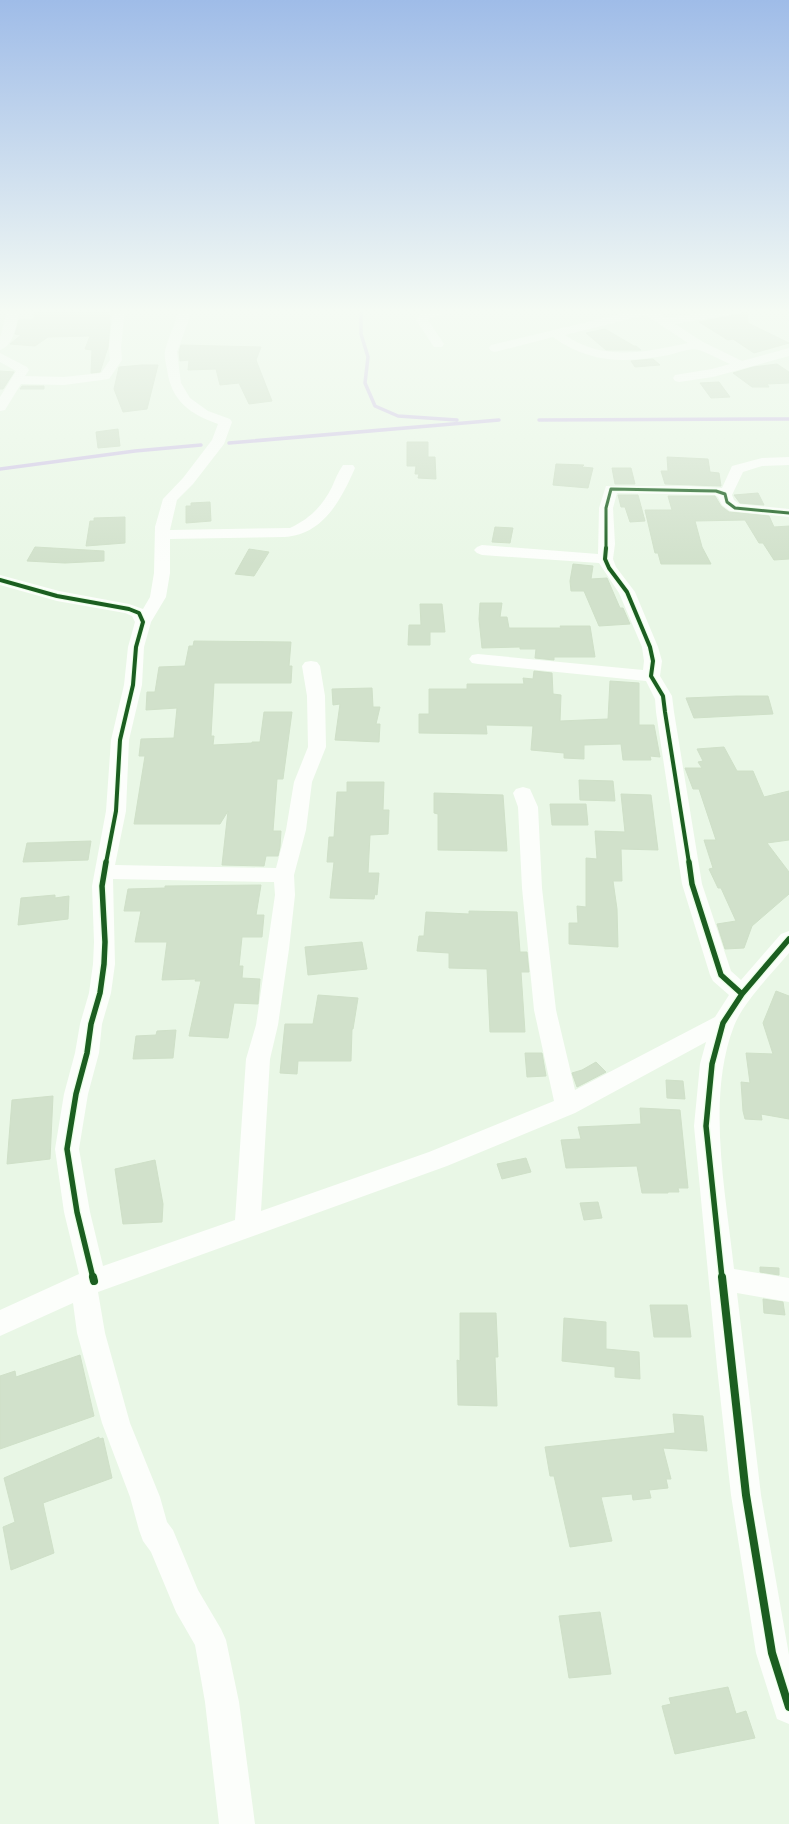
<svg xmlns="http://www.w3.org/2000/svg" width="789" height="1824" font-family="'DejaVu Sans',sans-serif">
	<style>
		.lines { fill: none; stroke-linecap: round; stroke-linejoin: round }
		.stream { stroke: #d2c8e7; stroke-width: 3.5 }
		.building { fill: #d1e1cb; stroke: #cfe0c8 }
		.minor { fill: #fcfefb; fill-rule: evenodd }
		.cycleway-far3-casing { stroke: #eaffe7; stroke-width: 4.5 }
		.cycleway-far2-casing { stroke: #eaffe7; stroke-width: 6 }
		.cycleway-far1-casing { stroke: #eaffe7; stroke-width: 8 }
		.cycleway-casing { stroke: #eaffe7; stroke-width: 10 }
		.cycleway-far3 { stroke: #1b5e20; stroke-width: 3 }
		.cycleway-far2 { stroke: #1b5e20; stroke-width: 4 }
		.cycleway-far1 { stroke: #1b5e20; stroke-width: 5.5 }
		.cycleway { stroke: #1b5e20; stroke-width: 8 }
	</style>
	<rect width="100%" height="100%" fill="#e9f7e6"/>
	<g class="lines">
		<path class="stream" d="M361 310V334L368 357 365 383 375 406 398 416 457 420
			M539 420 789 419
			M229 443 499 420
			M0 469 135 451 201 445"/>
	</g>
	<path class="building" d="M34 310H93V312L109 310 110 324 108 347 100 372 91 373 92 350 85 349 90 336 48 337 35 346 10 344 21 335 15 334 19 320H34Z
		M747 311 748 323 789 343 754 353 733 339 728 340 699 322 740 314Z
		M605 329 634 346H636L641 350H606L586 333Z
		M181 345 261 347 256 360 272 401 249 404 239 383 220 385 216 369 188 370 189 360 180 361 179 352Z
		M653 359 660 365 635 367 631 361Z
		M777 364 789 372V383L767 384 769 387H752L733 373 753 367Z
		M142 365H158L147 409 123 412 114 389 119 367Z
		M0 371 14 372 3 389H0Z
		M719 382 730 397 711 398 700 383Z
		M22 386H44V389H20Z
		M118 429 120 446 98 448 96 432Z
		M407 442H428V457H435L436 479 418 478 419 474H415L416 466H407Z
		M667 457 708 459 710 472 719 473 721 486 665 484 661 471H668Z
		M556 464 584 465 582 467 593 468 588 488 553 485Z
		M612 468H631L635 484H615Z
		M758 493 764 505 740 503 734 495Z
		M618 495H638L645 521 630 522 625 507H621Z
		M668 496H715L721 506 729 512 769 516 774 527 789 526V559L774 560 763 543H759L745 520 695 521 702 547 711 564H661L658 553H655L645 510H672Z
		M210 502 211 521 186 523V506H191V503Z
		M125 517V543L86 546 90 521H94V518Z
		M495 527 513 528 510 543 492 542Z
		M35 547 104 551V561L65 563 27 561Z
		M249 549 269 552 254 576 235 574Z
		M573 564 593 566 591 579 607 578 620 608H623L630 624 599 626 584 591H571L570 581Z
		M480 603H502L500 617H507L509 628H561L560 626H590L595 657H554V660L535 658 536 649H520V647L482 648 479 619Z
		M420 604H442L445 632H430V645H408L409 625H421Z
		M194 641 291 642 289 666H292L291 683H214L211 736H214L213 745 252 743V742H260L264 712H292L283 779H277L273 831H281L280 847 278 856H266L264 866 222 865 228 811 220 824H134L145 756H139L141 739 174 738 177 708 146 710 147 692H155L159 667 185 666 189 646H193Z
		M534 671 552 673 553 694 561 695 560 721 608 719 610 681 639 683V725H654L660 757 650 756 651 760H623L621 744 584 745V759L564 758V753L531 750 533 726 486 725 487 734 419 733V714H429V689H467V684H524L523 678 533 679Z
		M372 688 373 707H380L376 724H380L379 742 335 740 340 704 333 705 332 689Z
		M737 696H768L773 714 694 718 686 698Z
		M724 747 737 771H753L764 797 789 791V840L767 843 789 872V894L752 926 744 948 725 949 717 924 736 921 721 888H718L709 869 713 868 704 840H716L699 789H693L685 768H702L698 762 703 761 697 749Z
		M579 780 613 781 615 801 580 800Z
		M347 782H384L383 810H389L388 834 370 835 368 873H379L377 895 375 894 374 899 330 898 334 862H327L329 837H334L337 792H347Z
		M434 793 503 795 507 851 438 850V814L434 813Z
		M621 794 651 795 658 850 621 849 622 881H613L617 909 618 947 569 944V923H578L577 906 586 907V858L597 859 595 831 625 832Z
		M550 804H586L588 825H552Z
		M91 841 88 860 23 862 27 843Z
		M261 885 256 915H264L262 937H242L239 966H243L242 978 260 979 258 1004 234 1003 228 1038 189 1036 201 981H195L196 979 162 980 167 942H135L141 911H124L128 889 165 888V886Z
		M55 895V898L69 896 68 919 18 925 21 898Z
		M469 911 517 912 520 952H527L529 972H521L525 1032H490L487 969 449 968V953L417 951 419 936H424L426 912 469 914Z
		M362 942 367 969 308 975 305 947Z
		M776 991 789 996V1119L761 1114 762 1120 745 1119 743 1111 741 1082 750 1083 746 1053 773 1054 763 1023Z
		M318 995 358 998 353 1029H352L351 1061H298L297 1074 280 1073 285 1024H313Z
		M176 1030 173 1058 133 1059 136 1036 156 1035 157 1031Z
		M525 1053H542L546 1076 527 1077Z
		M596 1062 606 1072 577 1087 572 1073 582 1070Z
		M666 1080 683 1081 685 1099 667 1098Z
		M53 1096 50 1159 7 1164 12 1100Z
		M640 1108 680 1110 688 1188H678L679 1192H668V1193H642L637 1166 566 1168 561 1140 581 1139 578 1127 641 1124Z
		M526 1158 531 1172 502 1179 497 1164Z
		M155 1160 163 1204 162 1222 123 1224 115 1169Z
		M598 1202 602 1218 584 1220 580 1203Z
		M760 1267 779 1268V1275L760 1272Z
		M763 1299 783 1302 785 1315 764 1313Z
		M650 1305H687L691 1337H654Z
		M460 1313H496L498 1357H495L497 1406 458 1405 457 1360 460 1361Z
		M564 1318 606 1322V1349L639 1352 640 1379 615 1377V1367L562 1361Z
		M80 1355 94 1416 0 1449V1376L15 1371 16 1377Z
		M673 1414 703 1416 707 1451 663 1448 671 1479H666L668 1488 649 1490 651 1498 633 1500 632 1494 601 1497 612 1541 570 1547 554 1476H550L545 1447 675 1433Z
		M99 1437V1439L103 1438 112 1478 43 1503 54 1553 11 1570 3 1527 15 1522 4 1478Z
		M600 1612 611 1674 569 1678 559 1616Z
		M728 1687 736 1714 746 1711 755 1738 675 1754 662 1706 671 1704 669 1698Z"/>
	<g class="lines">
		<path class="minor" d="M7 310H19C17 323 14 346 0 350V338Z
			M113 310H125L121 347 122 360 109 379 64 385 21 384 5 410 0 411V397L16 371 0 362V353L27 367 29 370 25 376 64 377 101 373 110 360 109 347Z
			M178 310H190L188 322 177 352 181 383 190 398 208 411 230 419 232 422 224 444 193 484 177 500 170 530 290 528C309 519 322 507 332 487 335 480 338 472 343 465H353L355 468C341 500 323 535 284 537L170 539V573L166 597 151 622 144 647 142 685 129 740 126 811 115 865 276 868 286 830 294 782 308 747 307 696 302 666 305 662 311 661 317 662 320 666 325 696 326 747 312 782 306 830 294 875 295 895 289 949 278 1025 270 1059 261 1211 429 1152 554 1101 534 1010 522 888 518 807 513 793 516 789 523 787 530 789 538 807 542 888 556 1010 575 1090 715 1017 729 995 713 981 710 975 682 884 656 712 655 699 646 681 478 664 472 663 469 659 472 655 478 654 643 670 644 661 642 647 619 593 599 563 482 555 477 553 474 550 477 547 482 545 598 554 599 508 606 486H688L722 488 732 466 762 458 789 457V465L762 466 743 472 732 495 734 500 739 504 789 509V517L730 511 722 505 718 497 715 495 617 493 613 508 615 544 613 559 616 567 635 592 658 647 662 661 660 676 672 696 674 712 702 884 731 971 741 980 781 934 789 931V953C773 972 742 1004 734 1026 706 1098 726 1194 734 1269L789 1278V1302L737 1293 761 1495 789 1655V1724L777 1719 756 1653 731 1495 717 1367 694 1126 700 1064 706 1042 575 1113 447 1166 98 1292 105 1333 130 1423 160 1497 167 1522 173 1530 198 1590 221 1629 226 1640 239 1702 255 1824H219L205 1702 195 1645 176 1612 151 1552 143 1541 139 1530 130 1497 102 1423 77 1333 73 1303 0 1336V1310L79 1274 64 1212 55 1149 64 1094 75 1053 80 1024 89 993 93 964 94 942 92 886 106 811 111 740 124 685 128 647 135 622 132 616 125 613 57 601 0 585V575L59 591 129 604 143 609 150 597 154 573 155 527 163 499 183 478 212 440 218 424C190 414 171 401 167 369 166 364 164 356 165 351 168 337 176 324 178 310ZM113 879 274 882 275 895 256 1025 246 1059 235 1220 103 1266 90 1212 79 1149 88 1094 99 1053 102 1024 111 993 115 964Z
			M432 310H453L451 312 430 318 428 320 444 344 442 347H434L416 320 422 313Z
			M637 310H654L666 318 717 310H746L740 313 675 324 703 342 742 361 789 348V356L713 377 679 382 675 381 673 378 675 375 712 369 730 364C720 360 709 353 699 350 691 347 677 353 669 355 626 363 590 364 553 337L495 352 491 351 489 348 491 345ZM646 315 688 343C645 352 604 362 565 335Z"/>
		<defs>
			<path id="cycleway-far3" d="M606 549V508L611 489 716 491 725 494 727 502 735 508 789 513"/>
			<path id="cycleway-far2" d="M606 548 605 559 609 568 627 592 650 647 653 661 651 676 663 696 665 712 689 863
				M0 580 57 596 129 609 139 613 143 622 136 647 133 685 120 740 116 811 106 863"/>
			<path id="cycleway-far1" d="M689 862 692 884 721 975 742 994
				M93 1278 77 1212 67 1149 76 1094 87 1053 91 1024 100 993 104 964 105 942 102 886 106 862
				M722 1278 706 1126 712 1064 723 1023 742 994 789 939"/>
			<path id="cycleway" d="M93 1277 94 1281
				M722 1277 746 1495 772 1653 789 1707"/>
		</defs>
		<use href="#cycleway-far3" class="cycleway-far3-casing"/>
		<use href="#cycleway-far2" class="cycleway-far2-casing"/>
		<use href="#cycleway-far1" class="cycleway-far1-casing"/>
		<use href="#cycleway" class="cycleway-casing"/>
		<use href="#cycleway-far3" class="cycleway-far3"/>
		<use href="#cycleway-far2" class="cycleway-far2"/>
		<use href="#cycleway-far1" class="cycleway-far1"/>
		<use href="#cycleway" class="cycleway"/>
	</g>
	<linearGradient id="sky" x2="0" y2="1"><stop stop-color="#9fbce8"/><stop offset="0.55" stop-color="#f5fbf4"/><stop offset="1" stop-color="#f5fbf4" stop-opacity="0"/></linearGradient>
	<rect width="789" height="565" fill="url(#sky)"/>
</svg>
